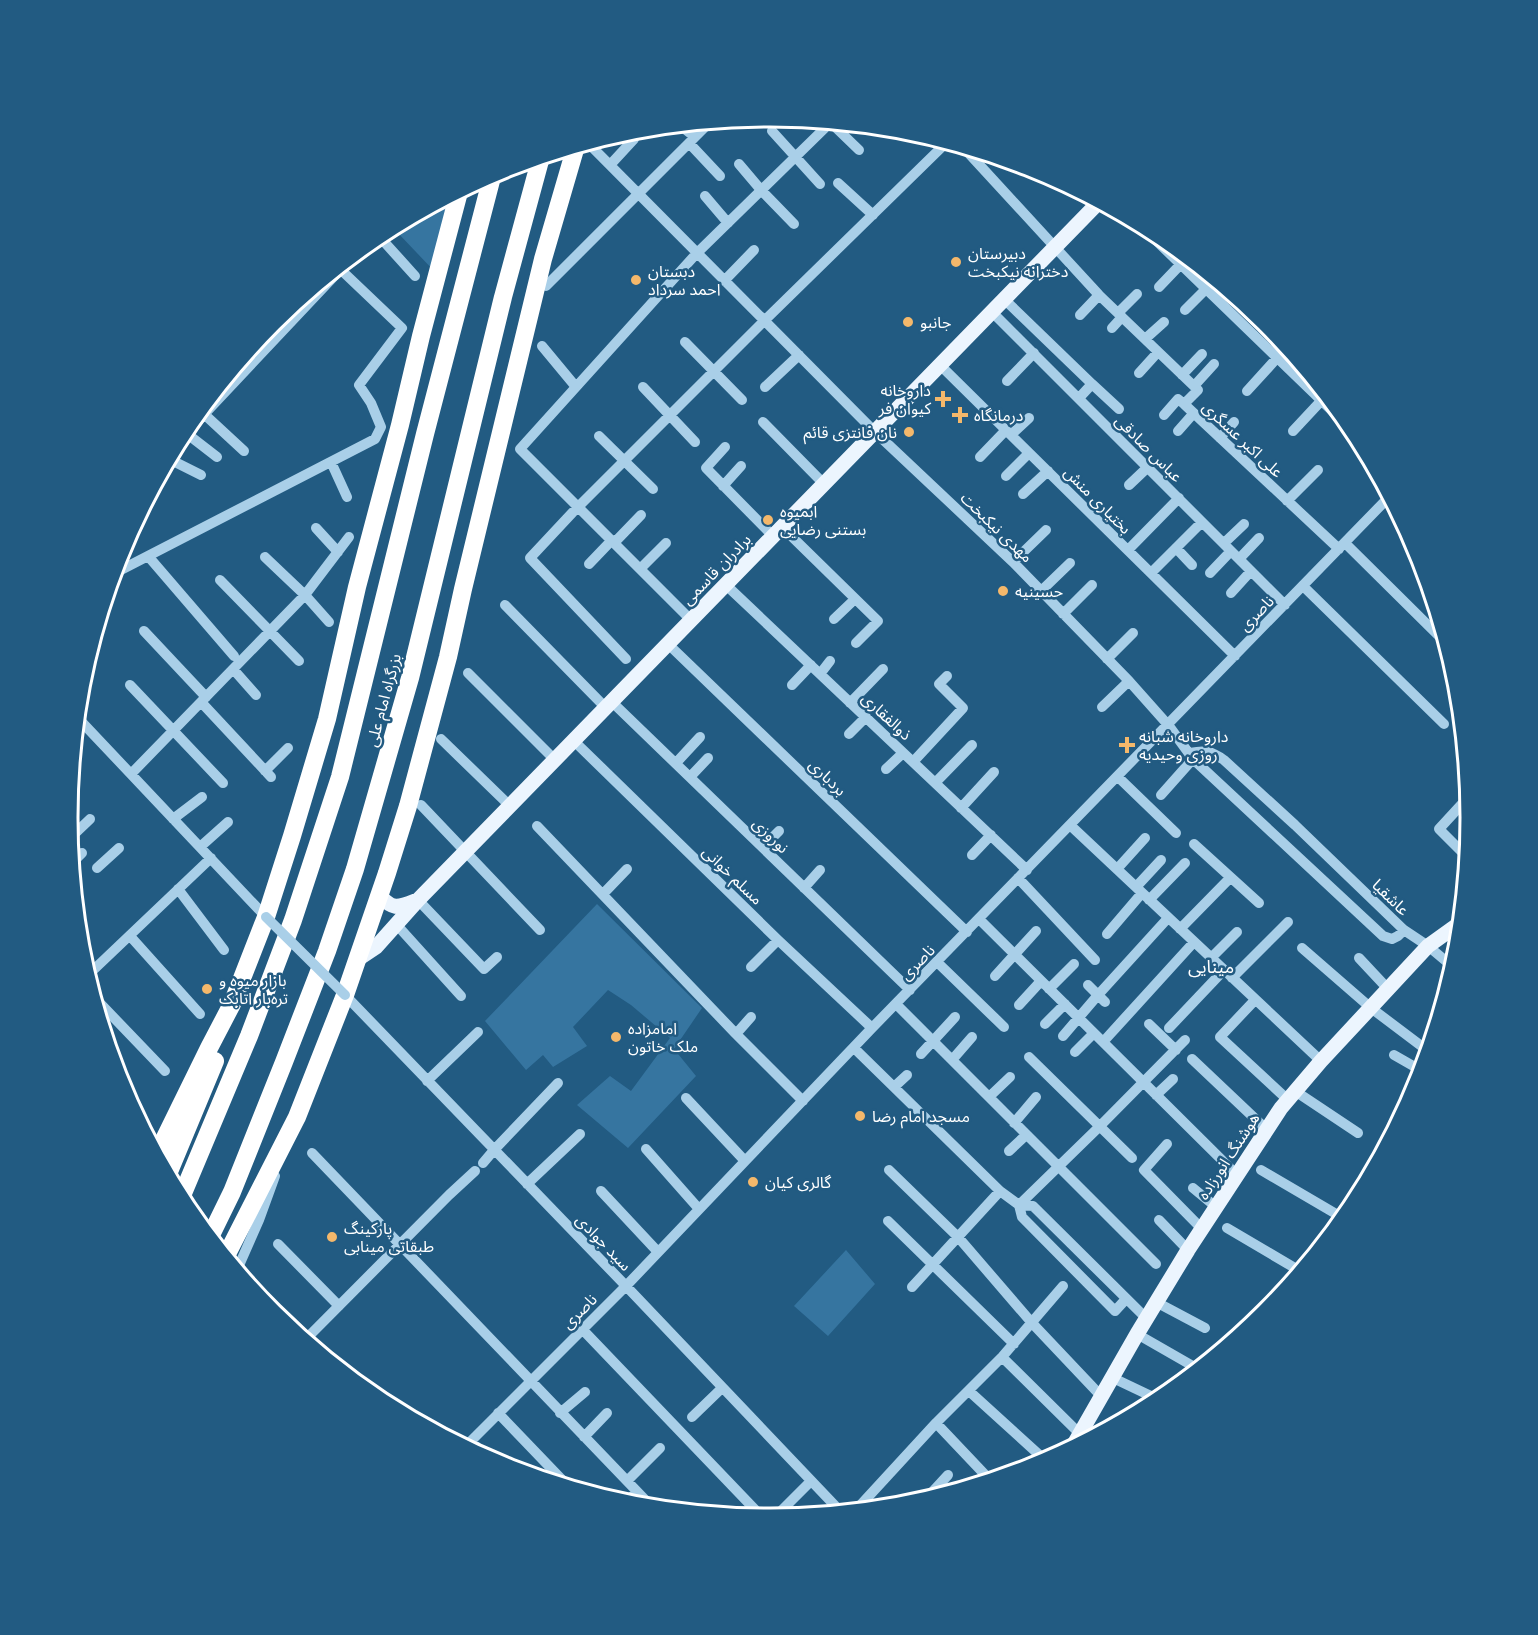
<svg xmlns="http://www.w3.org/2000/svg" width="1538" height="1635" font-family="'Golos Text','Noto Sans Arabic',sans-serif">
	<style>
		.green { fill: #3675a0 }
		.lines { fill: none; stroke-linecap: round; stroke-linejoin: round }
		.minor { stroke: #a9cfe8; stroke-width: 10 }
		.major { stroke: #ecf5fe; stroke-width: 15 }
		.highway { stroke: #fff; stroke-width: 18 }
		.minor-bridge { stroke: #a9cfe8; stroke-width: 10 }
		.poi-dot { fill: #f4b86b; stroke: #225b82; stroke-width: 2 }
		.labels { text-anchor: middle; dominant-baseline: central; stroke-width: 5; stroke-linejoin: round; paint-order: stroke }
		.poi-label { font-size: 16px; fill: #fff; stroke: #225b82; text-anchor: start }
		.street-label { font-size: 16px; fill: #fff; stroke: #225b82 }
		.neighbourhood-label { font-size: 18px; fill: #fff; stroke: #225b82 }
		.rim { fill: none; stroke: #fff; stroke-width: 3 }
	</style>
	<rect width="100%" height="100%" fill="#225b82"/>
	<path class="green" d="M458 192 436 273 397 232 416 214Z
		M597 904 702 1008 674 1049 696 1076 628 1148 577 1105 610 1076 631 1091 670 1038 631 1005 608 990 573 1027 587 1046 553 1067 543 1055 526 1070 485 1021Z
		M846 1250 875 1284 828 1336 794 1306Z"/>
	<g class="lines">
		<path class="minor" d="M830 122 859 150
			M680 125 695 137
			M772 131 820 184
			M588 143 875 432 1013 562 1129 681 1169 726 1193 759 1383 936 1392 939 1398 936 1404 930
			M689 143 720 176
			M963 147 1099 295 1198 390 1184 404 1339 549
			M739 164 761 190 794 224
			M610 165 634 139
			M838 183 873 215
			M705 196 728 223
			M1138 223 1356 434
			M378 235 415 276
			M724 281 754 250
			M546 286 710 122
			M1159 287 1180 265
			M1004 299 1092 384 1079 398
			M1185 310 1206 289
			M992 312 1285 605
			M1118 313 1137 294
			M1080 315 1099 295
			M1112 328 1122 317
			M1145 339 1164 322
			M685 342 742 400
			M542 346 576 387
			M940 365 1235 656
			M1139 373 1158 352
			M1182 375 1202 354
			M1007 381 1034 353
			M1092 384 1119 409
			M1194 386 1214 364
			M643 387 695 442
			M765 387 799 355
			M1247 391 1277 358
			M204 414 244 451
			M1164 415 1178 399 1184 404
			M763 422 824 484
			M1178 431 1193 414
			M1293 431 1321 401
			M186 433 217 457
			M1012 434 1029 418
			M599 436 653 489
			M1220 438 1234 422
			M179 441 355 254
			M725 447 706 468 773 536
			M980 457 1006 430
			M169 459 201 475
			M331 462 347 497
			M1006 476 1029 453
			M1129 485 1148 467
			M723 486 741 466
			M1023 494 1048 471
			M1287 501 1318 470
			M782 527 878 621 856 643
			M316 528 338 552
			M614 543 641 515
			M1224 543 1244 524
			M1345 543 1445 642
			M1176 548 1192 565
			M1128 550 1179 498
			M148 556 234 656
			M265 557 305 595 329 622
			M1239 559 1259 538
			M1013 562 1046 530
			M589 564 612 540
			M640 569 666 543
			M1151 573 1202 522
			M1210 573 1231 551
			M113 574 375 439 381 427 371 403 359 385 402 328 339 268
			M220 580 299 661
			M726 585 1027 870
			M1303 586 1444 724
			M1040 592 1070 563
			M1231 593 1251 571
			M505 605 606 708
			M1063 614 1092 585
			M834 619 855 599
			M691 620 520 449 697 253 830 123
			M144 631 206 697
			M668 644 967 932
			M626 659 530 558 573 512 764 321 947 142
			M1107 659 1133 633
			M233 669 256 695
			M468 673 555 760
			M820 674 830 661
			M130 685 223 783
			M792 685 811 665
			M201 702 271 777
			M612 702 910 990
			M850 703 883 669
			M1102 707 1129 681
			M77 717 266 917
			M849 734 866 717
			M441 739 510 806
			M574 741 778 940 872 1028
			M1190 753C1205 750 1211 751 1224 760L1295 825 1404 930 1428 946 1453 967
			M913 762 963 708 939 684 947 676
			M676 763 700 737
			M886 769 903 753
			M265 771 288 748
			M131 774 305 595 349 537
			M690 777 708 758
			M1118 777 1176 833
			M935 783 972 745
			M1161 795 1193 759
			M1462 804 1439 829 1467 857
			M421 805 540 930
			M961 808 994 772
			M173 819 202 797
			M1070 825 1321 1061
			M537 826 736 1034 803 1101
			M70 838 90 819
			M1194 844 1259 903
			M200 847 228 822
			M763 847 779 831
			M972 855 991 835
			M72 863 82 853
			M97 868 119 848
			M1117 869 1145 838
			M1018 878 1095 960
			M1136 887 1161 860
			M804 888 820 870
			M178 889 224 950
			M603 894 627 869
			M418 900 484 969 497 957
			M1149 900 1185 863
			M979 919 1237 1175
			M396 924 461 996
			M1180 929 1230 878
			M1107 934 1142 893
			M130 936 200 1014
			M1302 948 1371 1008 1428 1051
			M82 957 94 969
			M1211 958 1237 932
			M1359 958 1388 989
			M937 962 1004 1027
			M751 967 778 940
			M87 976 211 858
			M995 976 1036 931
			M1232 978 1288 922
			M1088 985 1105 1002
			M1049 989 1074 964
			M345 995 626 1286 841 1512
			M94 997 165 1071
			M1255 1000 1220 1037 1288 1100
			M896 1004 1156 1264
			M1019 1005 1041 981
			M1045 1024 1065 1004
			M1149 1024 1176 1050
			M1169 1028 1224 970
			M736 1034 751 1017
			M1063 1036 1098 995 1168 918
			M1103 1042 1194 942
			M854 1048 1000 1191 1019 1205 1033 1206 1146 1318
			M1075 1052 1094 1033
			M921 1054 955 1017
			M1394 1055 1422 1071
			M1029 1057 1132 1158
			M1192 1059 1267 1130
			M952 1060 972 1037
			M427 1081 478 1032
			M894 1087 907 1075
			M1295 1091 1358 1133
			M1156 1095 1173 1079
			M989 1097 1010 1077
			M686 1098 745 1161
			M1014 1123 1036 1097
			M1167 1144 1144 1170 1202 1229
			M646 1149 699 1209
			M1009 1151 1026 1135
			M312 1153 652 1507
			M483 1163 494 1150 558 1083
			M889 1170 958 1237 1032 1323 1102 1397
			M1261 1170 1343 1218
			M527 1184 580 1134
			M1193 1188 1216 1207
			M601 1191 658 1252
			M1159 1220 1188 1250
			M888 1221 1014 1344
			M1227 1228 1300 1271
			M278 1244 339 1306
			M237 1270 259 1220 275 1176
			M912 1287 1000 1191
			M1126 1299 1115 1311 1022 1217 1019 1205 1099 1127 1185 1040
			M1156 1302 1205 1328
			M284 1320 298 1334
			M582 1329 763 1518
			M1137 1334 1198 1369
			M305 1340 449 1195 475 1171
			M1002 1357 1080 1434
			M1113 1378 1153 1397
			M969 1391 1046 1461
			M498 1413 568 1486
			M560 1413 585 1392
			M692 1417 722 1388
			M936 1423 990 1480
			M584 1437 607 1413
			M471 1441 489 1460
			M465 1447 626 1286 872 1028 1389 497
			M627 1481 660 1448
			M925 1500 948 1475
			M625 1503 637 1492
			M856 1510 936 1423 1002 1357 1063 1286
			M774 1518 811 1481"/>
		<path class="major" d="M379 895C393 910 397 908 415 901
			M358 959 376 947 418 900 1099 202
			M1073 1446 1137 1334 1188 1250 1281 1108 1321 1061 1428 946 1460 923"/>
		<path class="highway" d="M157 1154 209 1048 232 1004 266 917 292 836 327 719 357 587 400 425 421 336 459 192
			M168 1174 215 1061
			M181 1198 249 1036 293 920 340 777 425 434 493 173
			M210 1237 232 1192 284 1062 327 951 355 869 410 678 503 297 541 157
			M226 1256 297 1117 345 995 387 873 408 806 448 657 463 589 543 259 576 146"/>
		<path class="minor-bridge" d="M266 917 345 995"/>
	</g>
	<g class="poi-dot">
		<circle cx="956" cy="262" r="6"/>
		<circle cx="636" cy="280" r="6"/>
		<circle cx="908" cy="322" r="6"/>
		<path d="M940 390h6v6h6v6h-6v6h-6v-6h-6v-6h6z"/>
		<path d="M957 406h6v6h6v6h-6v6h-6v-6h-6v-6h6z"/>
		<circle cx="909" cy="432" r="6"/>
		<circle cx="768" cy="520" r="6"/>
		<circle cx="1003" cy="591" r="6"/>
		<path d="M1124 736h6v6h6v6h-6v6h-6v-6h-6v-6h6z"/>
		<circle cx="207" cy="989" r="6"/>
		<circle cx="616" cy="1037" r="6"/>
		<circle cx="860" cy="1116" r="6"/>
		<circle cx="753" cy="1182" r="6"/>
		<circle cx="332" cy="1237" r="6"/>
	</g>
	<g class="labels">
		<g class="poi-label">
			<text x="968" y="253">دبیرستان<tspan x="968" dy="18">دخترانه نیکبخت</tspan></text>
			<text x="648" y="271">دبستان<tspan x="648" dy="18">احمد سرداد</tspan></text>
			<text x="920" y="322">جانبو</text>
			<text x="931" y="390" text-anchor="end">داروخانه<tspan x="931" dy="18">کیوان فر</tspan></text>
			<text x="974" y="415">درمانگاه</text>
			<text x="897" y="432" text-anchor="end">نان فانتزی قائم</text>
			<text x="780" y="511">ابمیوه<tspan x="780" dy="18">بستنی رضایی</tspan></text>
			<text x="1015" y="591">حسینیه</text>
			<text x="1139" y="736">داروخانه شبانه<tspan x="1139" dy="18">روزی وحیدیه</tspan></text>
			<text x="219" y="980">بازار میوه و<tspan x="219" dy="18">تره‌بار اتابک</tspan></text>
			<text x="628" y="1028">امامزاده<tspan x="628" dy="18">ملک خاتون</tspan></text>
			<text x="872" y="1116">مسجد امام رضا</text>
			<text x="765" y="1182">گالری کیان</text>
			<text x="344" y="1228">پارکینگ<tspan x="344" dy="18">طبقاتی مینابی</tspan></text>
		</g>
		<g class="street-label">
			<text transform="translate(1243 439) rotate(43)">علی اکبر عسگری</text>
			<text transform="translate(1149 448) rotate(45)">عباس صادقی</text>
			<text transform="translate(1098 500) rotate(45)">بختیاری منش</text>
			<text transform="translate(997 527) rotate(44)">مهدی نیکبخت</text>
			<text transform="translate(716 569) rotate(-46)">برادران قاسمی</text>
			<text transform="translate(1256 613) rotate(-46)">ناصری</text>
			<text transform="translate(383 700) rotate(-75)">بزرگراه امام علی</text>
			<text transform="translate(887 716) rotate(43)">ذوالفقاری</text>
			<text transform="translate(828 777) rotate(44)">بردباری</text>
			<text transform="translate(771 835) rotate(44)">نوروزی</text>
			<text transform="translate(733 875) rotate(44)">مسلم خوانی</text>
			<text transform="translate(1391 897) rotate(44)">عاشقیا</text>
			<text transform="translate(917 962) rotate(-46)">ناصری</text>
			<text transform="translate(1228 1156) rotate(-57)">هوشنگ انورزاده</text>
			<text transform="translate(604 1242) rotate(46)">سید جوادی</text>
			<text transform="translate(579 1311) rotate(-45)">ناصری</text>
		</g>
		<g class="neighbourhood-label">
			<text x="1211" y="966">مینایی</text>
		</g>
	</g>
	<path d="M0 0H1538V1635H0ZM768 127H770A690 690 0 0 1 1460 817V818A690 690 0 0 1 770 1508H768A690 690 0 0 1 78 818V817A690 690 0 0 1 768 127Z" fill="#225b82" fill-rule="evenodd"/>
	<path class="rim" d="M768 127H770A690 690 0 0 1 1460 817V818A690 690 0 0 1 770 1508H768A690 690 0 0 1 78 818V817A690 690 0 0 1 768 127Z"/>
</svg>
